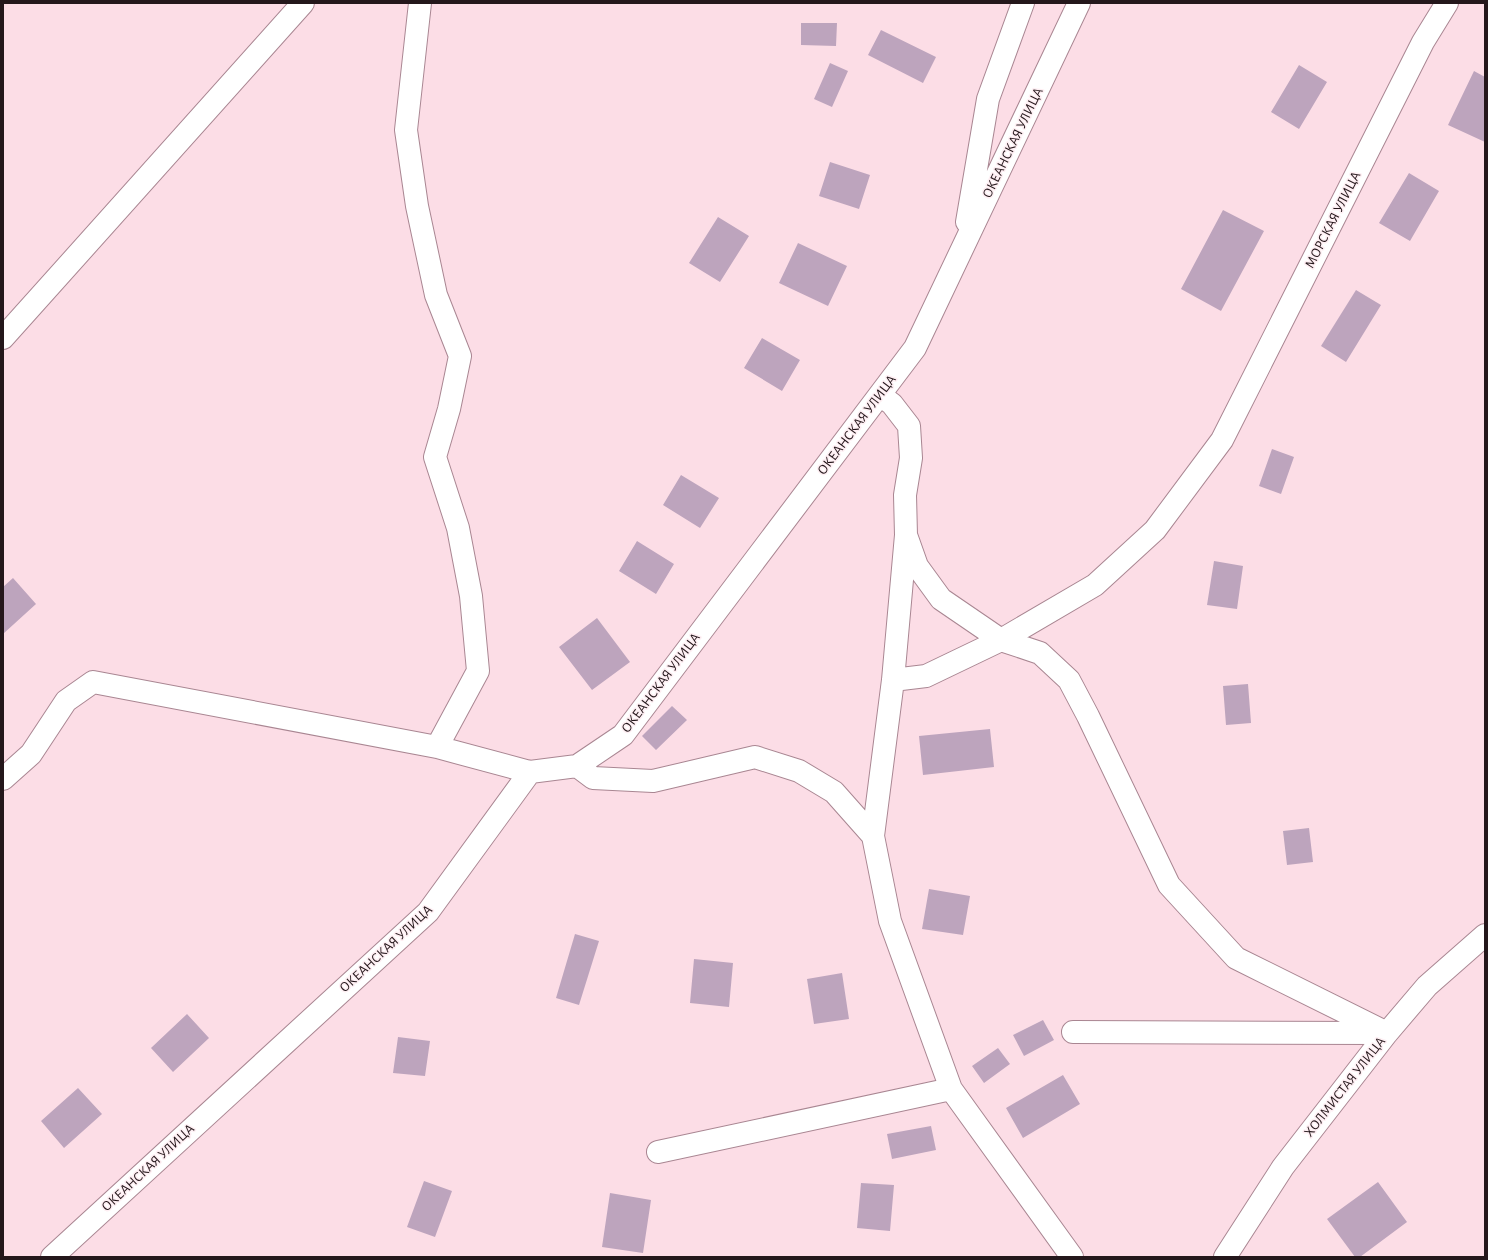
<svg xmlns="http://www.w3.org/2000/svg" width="1488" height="1260" font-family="'Alegreya Sans',sans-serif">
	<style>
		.building { fill: #bda4bd }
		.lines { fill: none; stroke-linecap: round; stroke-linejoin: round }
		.minor-casing { stroke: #a98692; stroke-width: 24 }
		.minor { stroke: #fff; stroke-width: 22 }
		.labels { text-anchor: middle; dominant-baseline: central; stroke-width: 3; stroke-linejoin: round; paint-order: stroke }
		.street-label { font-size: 14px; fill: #24171b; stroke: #feeff3 }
	</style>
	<rect width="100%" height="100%" fill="#fcdde6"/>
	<path class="building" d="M801 23H837L836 46 801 45Z
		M881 30 936 57 923 83 868 55Z
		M830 63 848 71 832 107 814 99Z
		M1299 65 1327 82 1299 129 1271 112Z
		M1474 71 1485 77V142L1448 125Z
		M830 162 870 175 859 209 819 196Z
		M1409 173 1439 191 1410 241 1379 223Z
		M1223 210 1264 231 1221 311 1181 289Z
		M718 217 749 236 720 282 689 263Z
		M798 243 847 266 828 306 779 283Z
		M1356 290 1381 305 1346 362 1321 346Z
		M762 338 800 360 782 391 744 368Z
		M1272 449 1294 457 1281 494 1259 486Z
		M681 475 719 498 700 528 663 505Z
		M637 541 674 564 656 594 619 571Z
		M1214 561 1243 566 1237 609 1207 605Z
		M13 578 36 604 3 634V587Z
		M597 618 630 662 592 690 559 647Z
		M1248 684 1251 723 1226 725 1223 686Z
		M672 706 687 720 656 750 642 736Z
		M990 729 994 767 923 775 919 736Z
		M1309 828 1313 862 1287 865 1283 831Z
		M929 889 970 896 963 935 922 929Z
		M575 934 599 941 579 1005 556 998Z
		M694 959 733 963 729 1007 690 1003Z
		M842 973 849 1019 814 1024 807 979Z
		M187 1014 209 1038 173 1072 151 1048Z
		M1043 1020 1054 1040 1024 1056 1013 1035Z
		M398 1037 430 1041 425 1076 393 1073Z
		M998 1048 1010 1064 984 1083 972 1066Z
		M1063 1075 1080 1104 1023 1138 1006 1108Z
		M78 1088 102 1114 64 1148 41 1121Z
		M931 1126 936 1150 892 1159 887 1134Z
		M424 1181 452 1191 435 1237 407 1227Z
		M1378 1182 1407 1222 1360 1257H1355L1327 1219Z
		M861 1183 894 1185 890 1231 857 1228Z
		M610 1193 651 1200 643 1253 602 1247Z"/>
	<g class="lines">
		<defs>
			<path id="minor" d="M420 3 406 130 417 206 436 295 460 356 449 409 435 457 458 528 471 596 478 671 437 747
				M967 222 988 99 1023 3
				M3 338 303 3
				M906 535 917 566 941 599 1001 640 1040 653 1069 680 1088 716 1169 885 1236 958 1387 1033
				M893 680 926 676 1001 640 1095 585 1155 530 1222 440 1423 42 1447 3
				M577 766 593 778 653 781 755 757 799 771 834 792 873 836 890 921 951 1089 1072 1257
				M3 779 31 754 66 701 93 682 437 747 530 772
				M873 836 893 680 906 535 905 495 911 458 909 426 892 404 880 395
				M1073 1032 1381 1033
				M658 1152 951 1089
				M52 1257 428 912 530 772 577 766 623 735 915 348 1079 3
				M1225 1257 1283 1167 1387 1033 1427 986 1485 935"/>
		</defs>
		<use href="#minor" class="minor-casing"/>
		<use href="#minor" class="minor"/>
	</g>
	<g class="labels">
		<g class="street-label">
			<text transform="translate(1013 143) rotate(-64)">ОКЕАНСКАЯ УЛИЦА</text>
			<text transform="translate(1333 220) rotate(-63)">МОРСКАЯ УЛИЦА</text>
			<text transform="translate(857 425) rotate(-53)">ОКЕАНСКАЯ УЛИЦА</text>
			<text transform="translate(661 683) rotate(-53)">ОКЕАНСКАЯ УЛИЦА</text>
			<text transform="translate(386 949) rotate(-43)">ОКЕАНСКАЯ УЛИЦА</text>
			<text transform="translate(1345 1087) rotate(-52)">ХОЛМИСТАЯ УЛИЦА</text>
			<text transform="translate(148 1168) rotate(-43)">ОКЕАНСКАЯ УЛИЦА</text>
		</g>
	</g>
	<rect width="1488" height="1260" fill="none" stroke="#24171b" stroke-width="8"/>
</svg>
